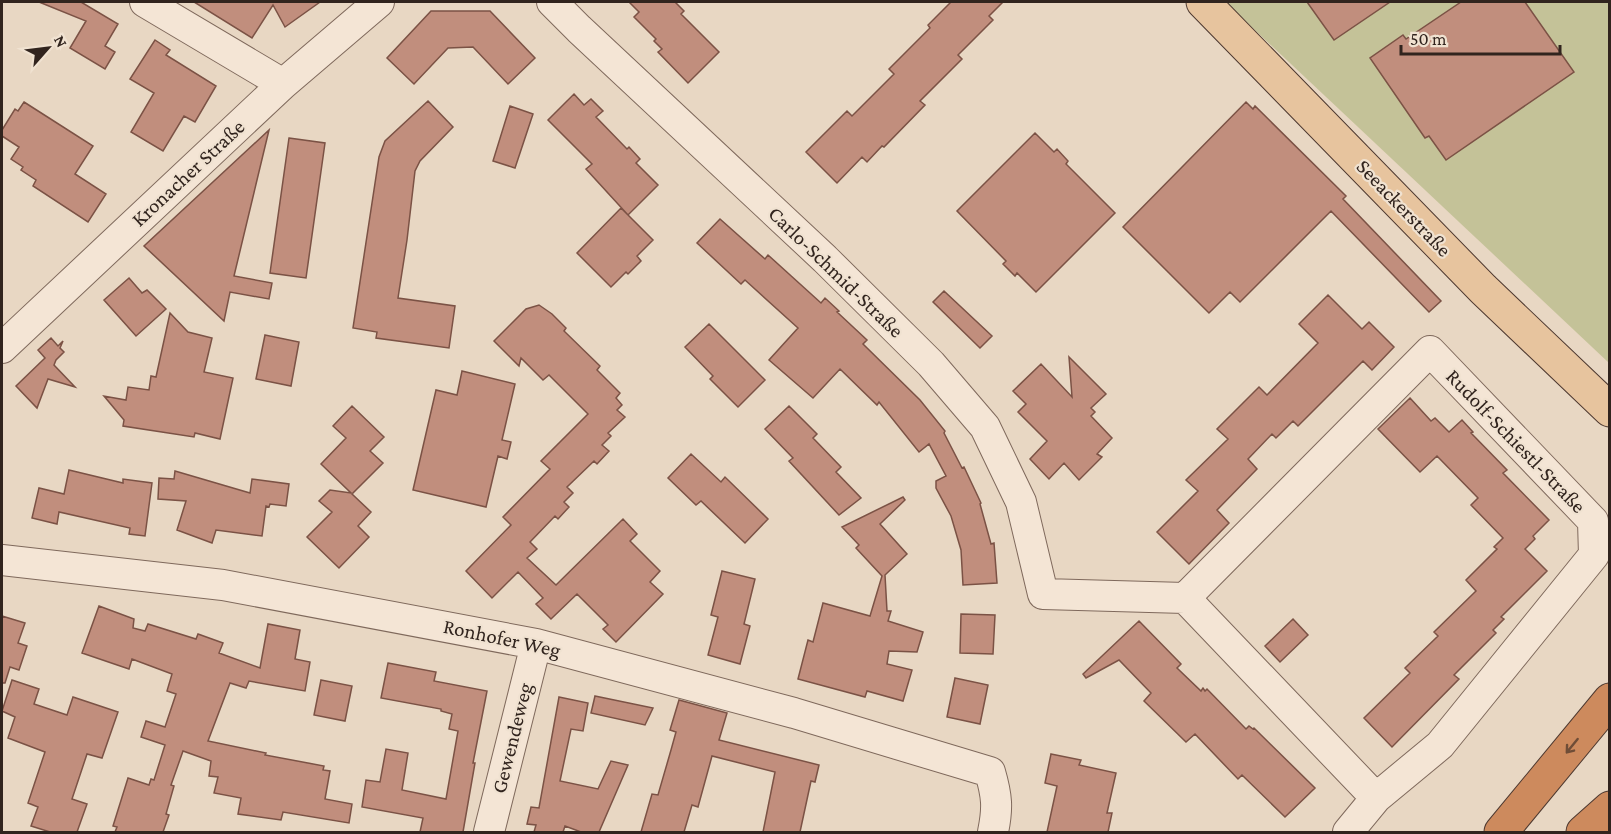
<svg xmlns="http://www.w3.org/2000/svg" width="1611" height="834" font-family="'Crimson Pro',serif">
	<style>
		.pitch { fill: #c4c298 }
		.building { fill: #c18e7d; stroke: #7b5245; stroke-width: 1.5 }
		.lines { fill: none; stroke-linecap: round; stroke-linejoin: round }
		.minor-casing { stroke: #7f695c; stroke-width: 32 }
		.major-casing { stroke: #4e3930; stroke-width: 35 }
		.highway-casing { stroke: #4e3930; stroke-width: 35 }
		.minor { stroke: #f4e5d5; stroke-width: 30 }
		.major { stroke: #e7c49e; stroke-width: 33 }
		.highway { stroke: #cd8a5d; stroke-width: 33 }
		.oneway { stroke: #6f4d37 }
		.labels { text-anchor: middle; dominant-baseline: central; stroke-width: 4.5; stroke-linejoin: round; paint-order: stroke }
		.street-label { font-size: 21px; fill: #31241e; stroke: #f0e2d1 }
	</style>
	<rect width="100%" height="100%" fill="#e8d7c3"/>
	<path class="pitch" d="M1225 2H1609V363Z"/>
	<path class="building" d="M39 2H81L118 24 105 46 115 52 105 69 70 48 86 21Z
		M194 2H320L285 27 273 5 252 38Z
		M629 2H675L684 11 681 14 719 52 688 83 658 52 662 49 654 41 656 39 634 17 639 12Z
		M951 2H1003L989 16 993 20 958 55 962 59 920 101 925 105 884 147 882 146 867 162 862 157 837 183 806 152 847 111 852 116 894 74 889 69 930 28 928 25Z
		M1307 2H1390L1334 40Z
		M1461 2H1525L1574 72 1446 160 1429 136 1425 138 1370 58 1403 35 1406 39Z
		M431 11H490L535 58 508 84 473 47 448 48 414 84 387 58Z
		M155 40 170 50 166 55 216 86 195 122 184 116 163 151 131 132 154 93 130 79Z
		M574 94 584 105 591 99 603 111 596 117 627 149 629 147 640 159 636 163 658 185 628 215 586 169 592 164 548 120Z
		M428 101 453 127 420 161 415 171 407 240 398 298 455 306 449 348 376 338 377 332 353 328 379 157 385 141Z
		M24 102 93 146 75 174 106 194 88 222 33 186 36 180 21 170 23 167 11 159 19 147 2 136V130L15 109 18 111Z
		M1246 102 1253 109 1255 106 1346 196 1343 199 1441 301 1429 312 1331 211 1240 302 1230 292 1209 313 1123 227Z
		M510 106 533 114 515 168 493 161Z
		M269 130 234 276 272 283 269 299 230 292 224 321 144 246Z
		M1035 133 1054 152 1057 149 1068 161 1066 164 1115 213 1036 292 1017 273 1015 276 1003 264 1006 261 957 211Z
		M289 138 325 143 306 278 270 273Z
		M621 208 653 240 637 256 641 261 628 274 626 272 611 287 577 253Z
		M720 219 765 259 768 255 821 303 825 298 839 311 837 312 867 340 863 344 920 400 945 431 944 433 962 468 964 467 981 503 980 504 991 544 994 543 997 583 963 585 961 550 951 516 936 488V481L946 476 929 444 919 452 879 402 877 405 840 369 813 398 769 360 798 328 745 280 741 284 697 243Z
		M129 278 142 293 147 290 166 309 136 336 104 300Z
		M944 291 992 336 980 348 933 302Z
		M1328 295 1362 329 1369 322 1394 347 1372 370 1363 361 1298 426 1293 421 1276 438 1272 434 1248 459 1257 469 1217 510 1229 523 1189 564 1157 532 1198 491 1186 480 1228 439 1217 429 1259 387 1267 395 1318 343 1299 324Z
		M539 305 552 314 566 328 564 331 600 366 597 370 620 393 616 398 622 405 617 410 625 417 608 433 611 436 602 445 609 451 597 464 594 461 567 487 573 493 564 502 569 507 558 519 555 516 530 542 537 549 527 558 556 585 623 519 637 534 630 541 660 571 650 582 663 594 616 642 603 629 608 625 577 594 551 619 536 604 543 598 518 572 492 598 466 571 511 525 503 517 550 469 541 461 588 414 549 375 543 380 521 358 519 366 494 341 526 309Z
		M170 313 188 332 212 338 204 372 233 378 220 439 195 433 194 437 123 426 124 420 104 396 126 400 128 387 149 390 151 376 156 377Z
		M709 324 765 380 738 407 710 379 713 376 685 347Z
		M265 335 299 342 291 386 256 379Z
		M51 338 58 346 63 341 60 348 64 352 56 360 54 365 75 387 48 379 37 408 16 386 45 358 38 350Z
		M1069 357 1106 394 1091 408 1095 412 1091 416 1112 438 1097 454 1102 457 1079 480 1064 463 1049 479 1030 459 1047 441 1018 412 1026 404 1013 391 1041 364 1072 397Z
		M462 371 515 384 502 440 511 442 507 459 498 456 486 507 413 490 436 390 457 395Z
		M1410 398 1431 421 1435 418 1449 432 1462 420 1473 432 1471 433 1507 470 1503 473 1549 520 1533 536 1535 539 1525 549 1547 571 1501 617 1504 619 1493 630 1496 633 1454 675 1459 679 1392 747 1364 718 1410 673 1405 668 1438 636 1434 632 1476 591 1466 580 1497 549 1494 547 1503 538 1471 505 1478 498 1437 456 1420 472 1378 429Z
		M352 406 384 437 370 451 383 463 352 494 371 512 358 526 369 537 339 568 307 537 332 512 319 501 330 490 351 493 321 464 346 438 333 426Z
		M789 406 817 434 813 438 841 467 836 472 861 498 839 515 789 461 793 458 765 429Z
		M691 454 721 482 725 477 768 519 745 543 701 501 696 505 668 478Z
		M69 470 123 483V479L152 483 145 536 129 534 130 528 59 512 57 524 32 518 39 488 64 494Z
		M175 471 250 493 252 479 289 484 286 506 270 504 269 507 266 506 262 536 216 530 212 543 177 530 186 501 158 499 159 478 174 479Z
		M903 497 905 500 880 524 907 554 885 575 887 611H891L888 621 923 632 917 652 889 651 887 664 912 670 903 701 867 691 865 697 798 679 808 640 813 642 823 603 870 616 882 576 856 548 859 545 842 527Z
		M722 571 755 579 744 624 750 626 740 664 708 655 718 617 711 615Z
		M99 606 134 619 133 628 145 631 148 624 196 639 198 634 223 643 219 653 260 668 268 624 300 630 295 659 310 662 305 691 249 681 246 688 230 683 208 741 266 753 265 755 324 766 323 770 330 771 325 799 352 804 349 823 283 812 281 820 238 814 241 798 214 793 218 777 209 776 211 761 183 751 171 785 174 786 166 814 169 815 163 832H115L117 827 113 826 128 778 149 785 151 779 154 780 165 745 141 737 146 721 165 727 176 694 167 691 172 674 132 659 129 669 82 653Z
		M961 614 995 615 993 654 960 653Z
		M2 616 25 623 18 643 27 646 19 670 10 667 5 683H2Z
		M1293 619 1308 635 1280 662 1265 646Z
		M1139 621 1181 664 1177 668 1201 691 1203 688 1205 691 1207 689 1246 729 1249 726 1253 729 1254 728 1315 788 1285 817 1242 775 1238 779 1195 734 1186 742 1144 701 1151 693 1119 660 1086 678 1083 674Z
		M388 663 436 672 434 681 487 691 473 763H475L463 832H420L423 818 362 807 366 780 380 782 386 749 408 753 402 790 446 799 458 731 449 729 452 714 441 711V709L381 698Z
		M955 678 988 685 980 724 947 717Z
		M12 680 39 689 34 704 67 715 73 697 118 712 102 758 87 754 72 799 87 804 77 832H50L31 826 38 807 28 803 45 752 8 738 15 717 2 711Z
		M321 680 352 686 345 721 314 715Z
		M595 696 653 708 645 725 591 713Z
		M559 697 588 703 583 731 571 729 560 781 598 789 611 761 628 765 599 832H581L565 826 563 832H534L536 825 527 824 531 807 539 808Z
		M679 700 727 713 719 740 819 765 815 782 811 781 800 832H763L775 772 712 756 698 807 692 805 684 832H641L652 794 658 795 671 750 676 732 670 730Z
		M1051 754 1081 760 1079 765 1116 773 1107 813H1112L1108 832H1047L1057 786 1045 783Z"/>
	<g class="lines">
		<defs>
			<path id="minor" d="M145 2 283 84
				M552 2 579 29 825 259 931 364 985 427 1021 502 1043 594 1185 598 1376 798
				M2 348 283 84 379 2
				M2 560 223 585 536 644 794 713 990 772C997 796 998 808 993 832
				M1185 598 1430 351 1593 521 1594 555 1440 745 1376 798 1348 832
				M489 832 536 644"/>
			<path id="major" d="M1203 2 1483 289 1610 410"/>
			<path id="highway" d="M1501 832 1610 700
				M1583 832 1610 808"/>
		</defs>
		<use href="#minor" class="minor-casing"/>
		<use href="#major" class="major-casing"/>
		<use href="#highway" class="highway-casing"/>
		<use href="#minor" class="minor"/>
		<use href="#major" class="major"/>
		<use href="#highway" class="highway"/>
	</g>
	<defs><path id="oneway-shaft" d="M-6 0H5M1.5-3L5.5 0L1.5 3" fill="none" stroke-width="1.6" stroke-linecap="round" stroke-linejoin="round" transform="scale(1.5)"/></defs>
	<use class="oneway" href="#oneway-shaft" transform="translate(1572 746) rotate(129)"/>
	<g class="labels">
		<g class="street-label">
			<text transform="translate(188 173) rotate(-43)">Kronacher Straße</text>
			<text transform="translate(1404 208) rotate(46)">Seeackerstraße</text>
			<text transform="translate(836 272) rotate(44)">Carlo-Schmid-Straße</text>
			<text transform="translate(1516 441) rotate(46)">Rudolf-Schiestl-Straße</text>
			<text transform="translate(502 638) rotate(12)">Ronhofer Weg</text>
			<text transform="translate(512 738) rotate(-76)">Gewendeweg</text>
		</g>
	</g>
	<rect width="1611" height="834" fill="none" stroke="#31241e" stroke-width="6"/>
	<g transform="translate(48 48) rotate(62)" stroke="#f0e2d1" stroke-width="4.5" paint-order="stroke">
	<path d="M0-4.5L10 22L0 15L-10 22Z" fill="#31241e"/>
	<text y="-9" font-size="16" font-weight="bold" text-anchor="middle" fill="#31241e">N</text>
	</g>
	<path d="M1401 45v9h159v-9" fill="none" stroke="#31241e" stroke-width="3"/>
	<text x="1410" y="45" font-size="18" fill="#31241e" stroke="#f0e2d1" stroke-width="4.5" paint-order="stroke">50 m</text>
</svg>
